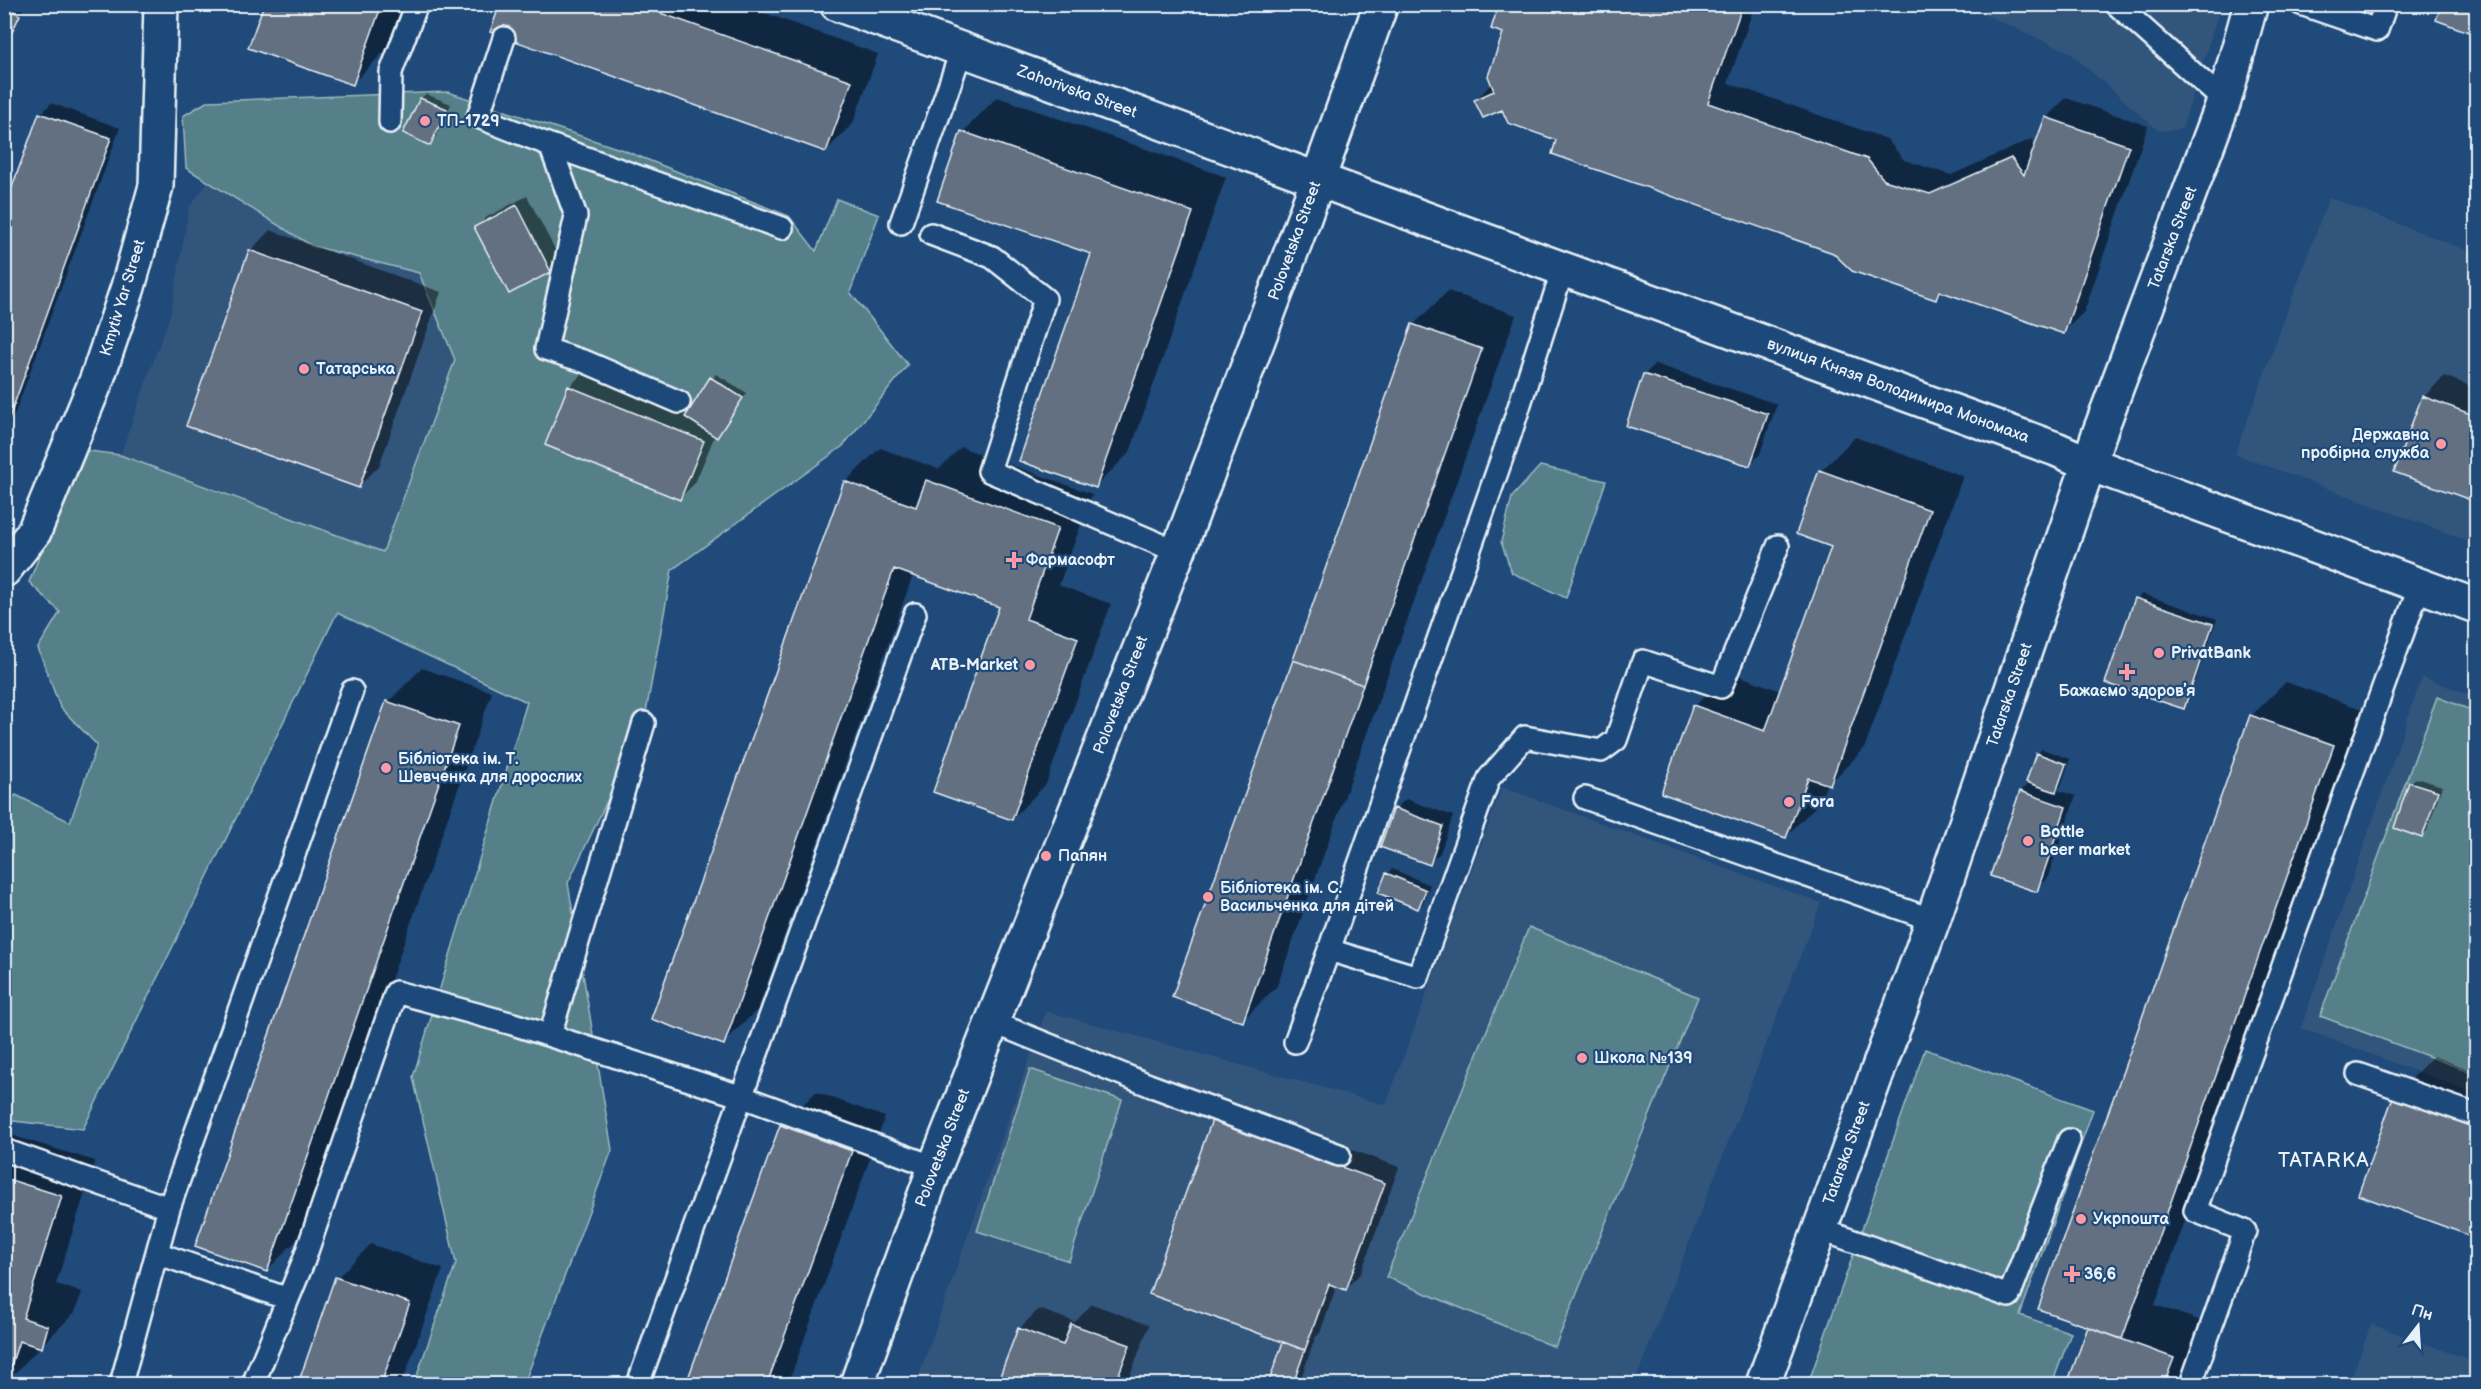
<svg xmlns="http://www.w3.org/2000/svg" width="2481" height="1389" font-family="'Balsamiq Sans',sans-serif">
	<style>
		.built { fill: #33557c }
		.green { fill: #548089; stroke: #9eb8c0; stroke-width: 1.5 }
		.shadow { fill: #0007 }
		.building { fill: #626f81; stroke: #e8f1f8; stroke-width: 1.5 }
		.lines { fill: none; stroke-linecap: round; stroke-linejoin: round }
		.service-casing { stroke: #e8f1f8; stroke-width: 26 }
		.minor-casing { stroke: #e8f1f8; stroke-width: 38 }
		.service { stroke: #1f4a7a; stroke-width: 21 }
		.minor { stroke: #1f4a7a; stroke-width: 33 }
		.poi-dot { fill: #ff9aa2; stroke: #1f4a7a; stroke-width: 2 }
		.labels { text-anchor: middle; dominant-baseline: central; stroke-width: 4.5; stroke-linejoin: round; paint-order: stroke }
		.street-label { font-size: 16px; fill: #e8f1f8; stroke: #1f4a7a }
		.poi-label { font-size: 16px; font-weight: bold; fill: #e8f1f8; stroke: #1f4a7a; text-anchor: start }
		.quarter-label { font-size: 20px; letter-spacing: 1.5px; fill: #e8f1f8; stroke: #1f4a7a }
	</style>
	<rect width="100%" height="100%" fill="#1f4a7a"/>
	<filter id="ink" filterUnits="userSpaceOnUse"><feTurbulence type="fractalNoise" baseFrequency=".0167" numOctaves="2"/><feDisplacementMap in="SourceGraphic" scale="12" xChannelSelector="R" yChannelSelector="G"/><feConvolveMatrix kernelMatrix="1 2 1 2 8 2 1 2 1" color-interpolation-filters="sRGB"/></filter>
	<g filter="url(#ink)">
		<path class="built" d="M1963 5H2221L2182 129 2159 131 2069 52Z
			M222 163 479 297 384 552 120 455 171 312 189 208Z
			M2329 197 2476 254V544L2235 454Z
			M2422 677 2476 697V1094L2301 1028Z
			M1502 787 1821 903 1634 1384H916L1046 1011 1386 1105Z
			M2371 1324 2476 1362V1384H2349Z"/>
		<path class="green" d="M448 92 623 150 789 216 816 251 837 199 879 215 850 292 908 365 843 446 672 570 644 723 568 883 612 1150 524 1384H414L456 1263 413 1077 527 702 337 613 83 1129 5 1120V805L16 795 70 822 97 745 60 707 38 648 60 612 29 582 82 450 120 455 383 552 455 360 419 273 312 246 186 168 183 116 208 101Z
			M1540 466 1606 481 1566 598 1512 573 1501 542 1512 497Z
			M2437 697 2476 712V1074L2320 1016Z
			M1529 927 1698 997 1555 1347 1386 1277Z
			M1925 1049 2093 1110 2020 1315 2071 1333 2052 1384H1808Z
			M1030 1069 1122 1100 1069 1261 977 1231Z"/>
		<path class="shadow" d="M4 4H14L23 10 4 52Z
			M265 4H403L387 49 353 83Z
			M502 4H740L878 54 853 123 826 151Z
			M1501 4H1755L1728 83 1887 139 1904 160 1951 175 2032 139 2036 145 2046 118 2066 98 2148 126 2084 312 2063 332 1943 291 1936 298 1833 251 1558 139 1502 108 1476 100 1492 83 1505 32Z
			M426 94 451 104 435 139 430 144 405 133 421 98Z
			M997 97 1226 177 1130 452 1096 486 1093 253 963 132Z
			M51 103 120 128 4 443V214L41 114Z
			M527 196 561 261 550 271 476 228 487 217Z
			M270 230 441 292 379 466 359 486 250 251Z
			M1448 291 1516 315 1277 986 1242 1021 1413 325Z
			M1655 364 1777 404 1760 454 1749 465 1628 425 1645 374Z
			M585 371 689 413 716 374 747 393 722 431 717 436 715 435 695 483 679 499 569 387Z
			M2444 376 2476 388V501L2396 471 2424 397Z
			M1855 437 1963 476 1864 749 1829 784 1827 783 1820 802 1786 836 1695 706 1729 672 1781 691 1833 546 1821 471Z
			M961 447 1092 494 1059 585 1111 604 1046 784 1012 819 1001 606 913 575 758 1009 723 1043 845 482 880 448 939 469Z
			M2142 594 2217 619 2188 702 2183 707 2137 599Z
			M422 668 492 692 301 1236 267 1270 388 702Z
			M2286 682 2367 711 2155 1305 2207 1323 2185 1384H2069L2090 1326 2251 716Z
			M2042 749 2070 759 2061 786 2057 790 2076 796 2047 879 2036 890 2021 791 2030 782 2037 754Z
			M2416 778 2442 786 2427 831 2422 836 2396 827 2411 782Z
			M1406 799 1453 816 1440 853 1429 863 1395 809Z
			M1392 869 1430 885 1423 903 1418 907 1387 874Z
			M2433 1056 2476 1072V1236L2359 1194 2395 1095Z
			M816 1092 885 1117 788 1384H687L781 1126Z
			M1229 1105 1399 1167 1361 1273 1346 1288 1337 1285 1320 1333 1315 1338 1299 1384H1270L1285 1341 1213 1121Z
			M14 1136 95 1161 56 1284 82 1292 75 1312 5 1383 4 1146Z
			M371 1244 443 1269 402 1384H299L337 1278Z
			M1092 1304 1149 1325 1127 1384H999L1019 1329 1039 1309 1075 1322Z"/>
		<path class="building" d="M264 4H382L353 85 248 48Z
			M500 4H635L852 81 826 152 490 32Z
			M1499 4H1743L1708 103 1867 159 1884 180 1930 194 2011 158 2024 175 2045 117 2129 146 2064 334 1939 291 1936 300 1852 271 1833 253 1552 154 1556 140 1508 123 1502 110 1483 118 1474 100 1494 91 1488 76 1503 33 1491 29Z
			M2442 4H2476V35L2436 20Z
			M4 6 20 15 4 49Z
			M420 98 447 109 430 146 403 133Z
			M39 113 111 138 4 432V209Z
			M961 131 1193 212 1096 488 1019 461 1091 254 937 201Z
			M517 205 551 272 509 294 474 227Z
			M249 250 422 312 359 488 186 426Z
			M1412 324 1482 349 1363 685 1293 660Z
			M1643 374 1768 414 1750 466 1626 426Z
			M710 377 743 398 717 438 685 417Z
			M568 386 704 441 680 500 545 445Z
			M2422 396 2476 416V502L2394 472Z
			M1819 470 1930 510 1830 785 1808 778 1786 838 1661 793 1693 705 1765 731 1831 547 1796 534Z
			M926 480 1058 528 1026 619 1078 638 1012 820 933 792 999 607 894 569 724 1045 651 1019 844 481 916 507Z
			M2135 598 2213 624 2184 709 2105 683Z
			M1293 660 1363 685 1243 1022 1172 997Z
			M386 701 459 726 267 1272 195 1246Z
			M2250 715 2334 745 2122 1339 2038 1309Z
			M2036 753 2066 764 2056 792 2026 782Z
			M2409 782 2438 791 2422 838 2394 828Z
			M2020 791 2066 807 2037 892 1990 876Z
			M1394 808 1443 826 1430 865 1380 847Z
			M1386 873 1426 890 1418 909 1378 893Z
			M2394 1094 2476 1124V1238L2358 1195Z
			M1212 1120 1385 1183 1346 1290 1329 1284 1305 1350 1149 1294Z
			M780 1125 852 1151 767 1384H686Z
			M4 1178 62 1196 23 1318 48 1326 42 1348 19 1341 5 1384Z
			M335 1277 410 1303 381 1384H298Z
			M1071 1324 1130 1345 1115 1384H997L1018 1328 1063 1345Z
			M2088 1327 2174 1358 2164 1384H2067Z
			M1283 1342 1305 1350 1293 1384H1268Z"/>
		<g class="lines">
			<defs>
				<path id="service" d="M2116 4 2224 101
					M2301 4 2377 30 2386 4
					M504 38 478 117 550 145 576 216 546 349 586 362 679 402
					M390 122 391 72 417 4
					M550 145 782 228
					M901 223 962 49
					M931 234 992 257 1045 299 989 471 1178 552
					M1585 798 1933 920
					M1329 950 1418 977 1489 778 1525 737 1601 751 1616 740 1643 661 1721 687 1778 546
					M992 1022 1149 1085 1339 1155
					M550 1035 644 723
					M1295 1042 1329 950 1510 435 1563 269
					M2358 1074 2476 1115
					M4 1150 169 1208
					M1819 1229 2009 1296 2069 1140
					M157 1253 288 1299
					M121 1384 169 1208 352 691
					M253 1384 304 1260 396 992 513 1024 743 1097 935 1167
					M638 1384 915 614
					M2191 1384 2245 1231 2195 1211 2420 585"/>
				<path id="minor" d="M837 4 2056 449 2090 464 2476 606
					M4 570 34 532 97 379 128 287 156 186 161 4
					M857 1384 935 1167 1178 552 1304 218 1381 4
					M1763 1384 1933 920 2099 434 2224 101 2251 4"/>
			</defs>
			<use href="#service" class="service-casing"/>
			<use href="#minor" class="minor-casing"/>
			<use href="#service" class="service"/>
			<use href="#minor" class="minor"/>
		</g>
	</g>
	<g class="poi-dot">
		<circle cx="425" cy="121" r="6"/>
		<circle cx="304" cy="369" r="6"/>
		<circle cx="2441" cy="444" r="6"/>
		<path d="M1011 551h6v6h6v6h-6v6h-6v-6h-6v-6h6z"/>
		<circle cx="2159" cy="653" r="6"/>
		<circle cx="1030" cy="665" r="6"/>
		<path d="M2124 663h6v6h6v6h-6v6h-6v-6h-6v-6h6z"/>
		<circle cx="386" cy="768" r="6"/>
		<circle cx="1789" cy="802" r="6"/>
		<circle cx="2028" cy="841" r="6"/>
		<circle cx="1046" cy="856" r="6"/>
		<circle cx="1208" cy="897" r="6"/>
		<circle cx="1582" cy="1058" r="6"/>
		<circle cx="2081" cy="1219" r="6"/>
		<path d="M2069 1265h6v6h6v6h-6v6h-6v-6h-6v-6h6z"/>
	</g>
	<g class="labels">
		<g class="street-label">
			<text transform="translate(1077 92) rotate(20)">Zahorivska Street</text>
			<text transform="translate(2173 238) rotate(-69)">Tatarska Street</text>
			<text transform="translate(1295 241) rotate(-70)">Polovetska Street</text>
			<text transform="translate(123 298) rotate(-73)">Kmytiv Yar Street</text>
			<text transform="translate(1898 391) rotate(20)">вулиця Князя Володимира Мономаха</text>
			<text transform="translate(1121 695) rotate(-69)">Polovetska Street</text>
			<text transform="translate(2010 695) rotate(-71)">Tatarska Street</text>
			<text transform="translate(943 1148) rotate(-69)">Polovetska Street</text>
			<text transform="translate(1847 1153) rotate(-70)">Tatarska Street</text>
		</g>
		<g class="poi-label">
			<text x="437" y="121">ТП-1729</text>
			<text x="316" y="369">Татарська</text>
			<text x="2429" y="435" text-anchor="end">Державна<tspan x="2429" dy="18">пробірна служба</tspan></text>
			<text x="1026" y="560">Фармасофт</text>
			<text x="2171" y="653">PrivatBank</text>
			<text x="1018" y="665" text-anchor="end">ATB-Market</text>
			<text x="2127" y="691" text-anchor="middle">Бажаємо здоровʼя</text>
			<text x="398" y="759">Бібліотека ім. Т.<tspan x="398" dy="18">Шевченка для дорослих</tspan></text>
			<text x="1801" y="802">Fora</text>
			<text x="2040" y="832">Bottle<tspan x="2040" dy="18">beer market</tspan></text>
			<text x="1058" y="856">Папян</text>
			<text x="1220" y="888">Бібліотека ім. С.<tspan x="1220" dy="18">Васильченка для дітей</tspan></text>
			<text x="1594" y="1058">Школа №139</text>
			<text x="2093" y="1219">Укрпошта</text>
			<text x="2084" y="1274">36,6</text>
		</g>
		<g class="quarter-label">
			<text x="2324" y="1161">TATARKA</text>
		</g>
	</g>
	<rect width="2481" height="1389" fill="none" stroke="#1f4a7a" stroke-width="24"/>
	<rect x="12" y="12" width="2457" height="1365" fill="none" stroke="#e8f1f8" stroke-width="2" filter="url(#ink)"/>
	<g transform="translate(2418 1326) rotate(17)" stroke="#1f4a7a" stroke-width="4.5" paint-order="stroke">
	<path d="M0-4.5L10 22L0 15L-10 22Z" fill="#e8f1f8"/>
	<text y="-9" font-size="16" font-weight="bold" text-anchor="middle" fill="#e8f1f8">Пн</text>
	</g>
</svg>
